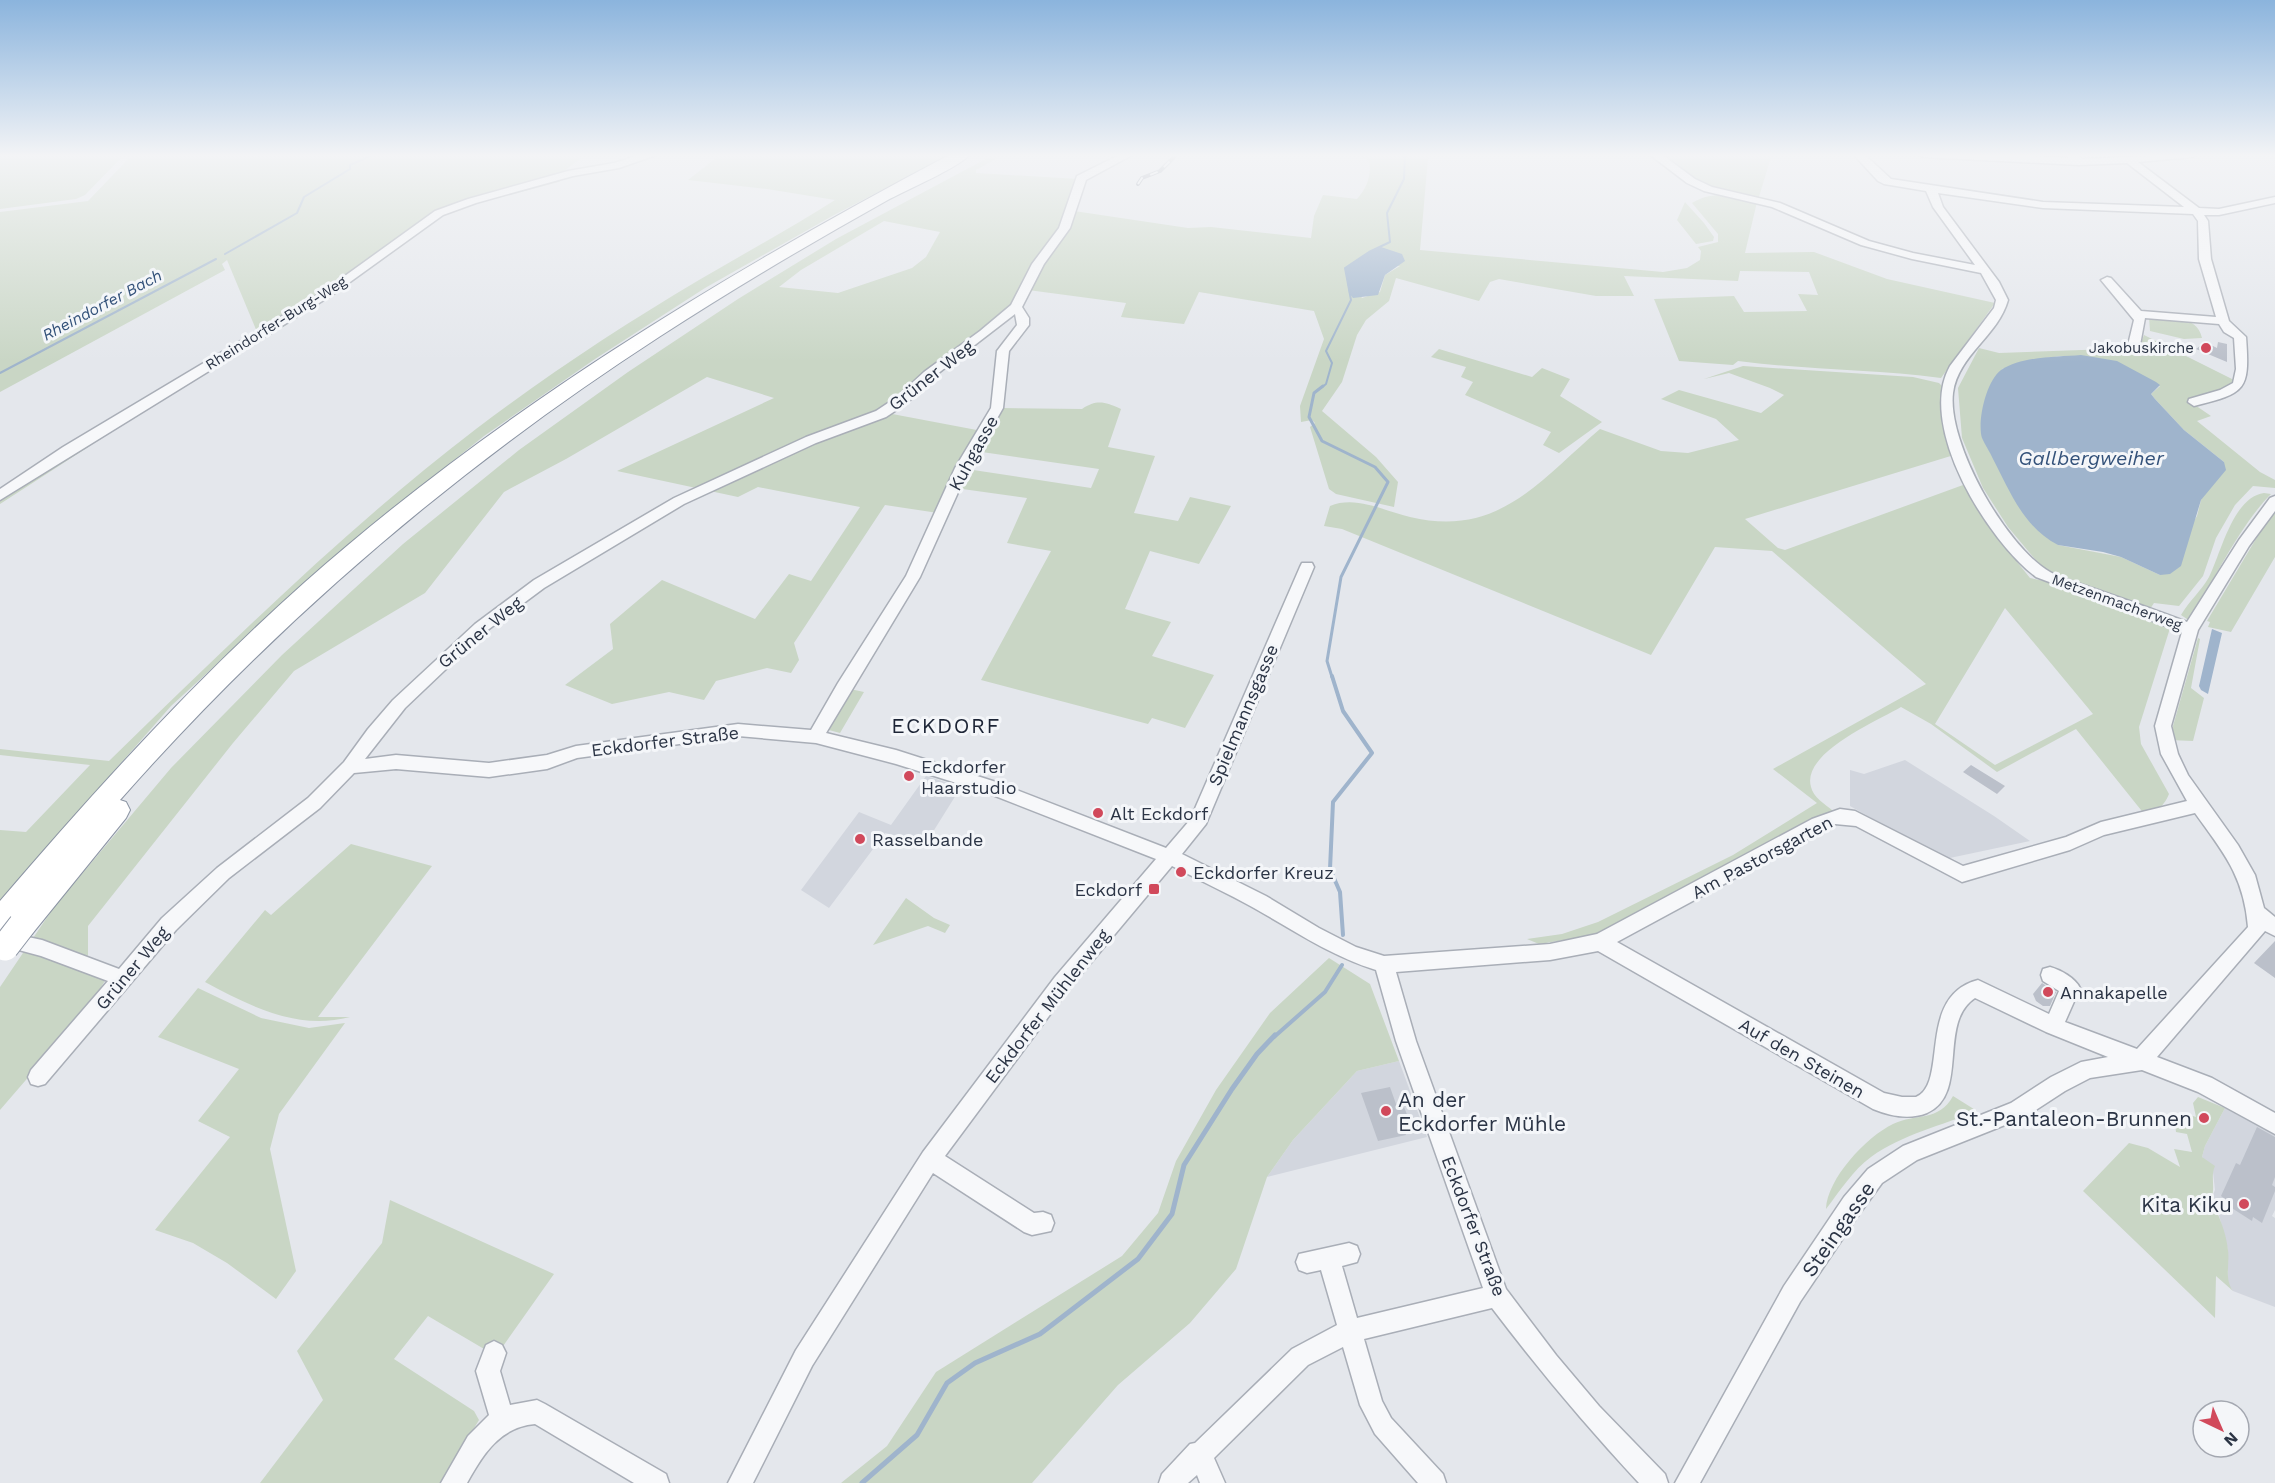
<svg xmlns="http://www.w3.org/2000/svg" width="2275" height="1483" font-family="'Work Sans',sans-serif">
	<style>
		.built { fill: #d2d6de }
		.green { fill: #c9d6c5; fill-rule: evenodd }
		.water { fill: #9fb4cc }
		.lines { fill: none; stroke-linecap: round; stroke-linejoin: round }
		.stream-far3 { stroke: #9fb4cc; stroke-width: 2 }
		.stream-far2 { stroke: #9fb4cc; stroke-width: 3 }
		.stream-far1 { stroke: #9fb4cc; stroke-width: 4 }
		.stream { stroke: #9fb4cc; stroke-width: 5 }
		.building { fill: #bbc0ca }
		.minor-casing { stroke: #a9aeb7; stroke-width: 3 }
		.highway-casing { stroke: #8b94a3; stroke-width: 2 }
		.minor { fill: #f7f8fa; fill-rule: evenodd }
		.highway { fill: #fff; fill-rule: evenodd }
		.rail-casing { stroke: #7d8696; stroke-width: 4 }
		.rail { stroke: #f4f6f9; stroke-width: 2; stroke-dasharray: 8; stroke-linecap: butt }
		.highway-bridge-casing { stroke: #8b94a3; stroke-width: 29; stroke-linecap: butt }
		.highway-bridge { stroke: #fff; stroke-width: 27 }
		.poi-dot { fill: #d1495b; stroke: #f4f6f9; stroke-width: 2 }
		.labels { text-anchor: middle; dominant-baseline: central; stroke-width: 6; stroke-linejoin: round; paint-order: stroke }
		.far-street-label { font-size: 15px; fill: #2b3445; stroke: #f4f6f9 }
		.far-poi-label { font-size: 15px; fill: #2b3445; stroke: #f4f6f9; text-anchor: end }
		.far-water-label { font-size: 16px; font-style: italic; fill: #34527a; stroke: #f4f6f9 }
		.street-label { font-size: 18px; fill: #2b3445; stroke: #f4f6f9 }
		.poi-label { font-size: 18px; fill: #2b3445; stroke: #f4f6f9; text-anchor: start }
		.water-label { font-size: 20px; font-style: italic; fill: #34527a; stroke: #f4f6f9 }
		.quarter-label { font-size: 21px; letter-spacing: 1.5px; fill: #1d2536; stroke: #f4f6f9 }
		.near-poi-label { font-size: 21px; fill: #2b3445; stroke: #f4f6f9; text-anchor: end }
		.near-street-label { font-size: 21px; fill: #2b3445; stroke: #f4f6f9 }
	</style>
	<rect width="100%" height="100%" fill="#e4e7ec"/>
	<path class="built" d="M1905 760 1994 816 2030 841 1945 859 1850 806V770L1864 774Z
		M926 776 961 787 926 843 885 833 829 908 801 890 859 812 891 825Z
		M1399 1061 1427 1137 1267 1177 1293 1140 1357 1071Z
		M2225 1108 2275 1135V1210L2272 1216 2275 1218V1307L2233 1291 2228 1284V1250L2219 1215 2211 1200 2215 1190 2213 1172 2202 1157 2205 1146Z"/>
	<path class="green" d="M0 154H125L85 195 76 199 0 209Z
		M133 154H586L563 172 445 208 326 290 257 332 227 260 222 264 225 270 0 392V212L88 201Z
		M721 154H951L834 215 705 288 595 359 484 436 337 554 171 706 0 901V830L26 832 90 765 0 755V749L109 761C228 646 345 529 476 429 547 375 623 325 699 280 745 253 791 228 835 200L767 189 688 180Z
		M995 154H1005L976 170V173L1078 179 1061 227 1012 307 887 413 982 431 960 468 1091 488 1099 469 975 451 1000 408 1082 409C1097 399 1105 402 1121 409L1108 447 1155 456 1134 513 1178 521 1190 497 1231 506 1199 564 1150 551 1125 609 1171 622 1152 656 1214 675 1185 728 1152 718 1148 724 981 680 1051 551 1007 543 1027 498 948 487 938 513 885 505 794 643 799 660 791 673 767 668 716 681 704 700 669 692 612 704 565 685 613 649 610 624 662 580 755 619 789 574 811 581 860 507 758 487 738 497 617 471 774 398 707 377 566 459 504 492 425 593 294 671 233 743 88 926V955L81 965 107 977 99 991 101 993 0 1110V987L54 907 171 768 282 655 403 544 519 450 628 372 738 299 836 239ZM884 221 940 232 926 257 912 268 838 293 779 287 801 270Z
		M1346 154H1431L1428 158 1420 250 1663 272 1687 268 1700 260 1701 251 1698 247 1718 242V234L1692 203C1714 189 1734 197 1757 202L1745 253 1814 252 1887 279 1995 303 1941 378C1873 369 1805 370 1738 361L1733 365 1679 361 1654 299 1734 296 1744 312 1807 311 1798 294 1818 295 1809 272 1740 271 1738 281 1624 276 1634 296H1596L1499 279 1490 282 1479 301 1396 278 1389 301 1366 320 1357 335 1342 382 1322 411 1376 457 1398 482 1394 507 1336 494 1329 489 1310 427 1315 423 1312 420 1301 422 1300 406 1324 339 1314 311 1199 292 1184 324 1121 317 1126 303 1028 290 1074 211 1188 228 1211 227 1311 238 1314 216 1323 195 1357 199C1367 188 1372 175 1369 160ZM1400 266 1385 275 1380 292 1362 298 1345 268Z
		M1659 154H1772L1758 200 1697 183Z
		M564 177 559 182 467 206 443 216 288 324 147 409 0 504V498L216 365 427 223 456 208Z
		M1685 202 1704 223 1714 237 1713 241 1696 244 1677 220Z
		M2149 317C2168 318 2197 314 2202 338L2184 339 2150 331Z
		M2144 335 2238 382 2230 388 2189 401 2211 416 2197 421 2260 472 2275 480V488L2253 486 2235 505 2216 538 2203 576 2179 606 2154 603 2150 609 2054 574 2040 565 2008 527 1983 488 1962 438 1958 388 1979 348 1999 353 2139 348ZM2061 356 2160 386 2151 394 2155 399 2184 430 2224 462 2201 500 2197 516 2160 575 2121 557 2058 545 1994 459 1982 437 2002 369 2030 360Z
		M1439 349 1532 377 1542 368 1570 379 1560 396 1602 422 1559 453 1543 445 1551 432 1465 395 1473 382 1461 377 1466 367 1431 357Z
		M1743 366 1913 377 1939 383 1943 387C1940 411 1947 432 1954 455L1745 519 1778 548 1785 550 1963 485 1967 488 1985 522 2030 578 2054 583 2171 625 2139 727 2141 744 2169 794C2164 806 2158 811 2145 815L2076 729 1997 772 1931 724 1901 707C1877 721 1801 753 1811 787 1813 797 1825 804 1833 811L1740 863 1596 935 1539 944 1527 939 1562 934 1598 922 1733 855 1817 803 1773 769 1926 684 1772 551 1715 547 1651 655 1342 529 1324 526 1330 506C1356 495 1384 511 1410 517 1499 538 1539 481 1600 429L1661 451 1688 453 1739 440 1716 419 1661 399 1679 390 1761 413 1784 395 1770 388 1729 373 1704 379ZM2005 608 2093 714 1995 765 1935 724Z
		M2264 493 2271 494C2240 525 2212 583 2190 621L2181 615C2189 601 2202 590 2209 577 2221 553 2233 497 2264 493Z
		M2275 507V557L2231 632 2208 627 2210 622 2207 621Z
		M2198 638 2200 639 2191 688 2204 698 2193 741 2169 740Z
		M850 689 864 692 840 733 825 729Z
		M351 844 432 866 318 1017H350C297 1031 250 1006 205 982L265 910 271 915Z
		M906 898 934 918 950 925 945 933 928 926 873 945Z
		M1329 958 1370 984 1399 1061 1357 1071 1293 1140 1267 1177 1236 1269 1190 1323 1118 1385 1032 1483H841L887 1446 936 1372 1122 1256 1158 1213 1176 1161 1216 1090 1270 1013Z
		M198 988 261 1018 309 1028 345 1023 279 1114 270 1149 296 1271 276 1299 227 1263 193 1243 155 1230 230 1137 198 1121 239 1069 158 1037Z
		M1953 1096 1977 1111C1941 1126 1903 1134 1871 1157 1853 1170 1840 1191 1826 1209 1827 1179 1866 1137 1893 1124 1916 1113 1939 1122 1953 1096Z
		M2198 1097 2225 1108 2205 1146 2202 1157 2215 1166C2210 1177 2216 1187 2211 1200 2219 1215 2226 1232 2228 1250 2230 1264 2224 1279 2233 1291L2216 1276 2215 1318 2083 1191 2129 1143 2148 1148 2180 1167 2174 1149 2192 1152 2187 1134 2176 1132 2175 1123 2184 1113 2196 1117 2193 1103Z
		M390 1200 554 1274 496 1356 428 1316 394 1359 474 1411 479 1420 441 1483H260L323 1400 297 1351 382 1243Z"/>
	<path class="water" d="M1381 247 1402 254 1405 261 1385 275 1378 295 1353 298 1349 293 1345 268 1369 252Z
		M2081 355 2117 361 2156 382 2160 385 2151 394 2155 399 2184 430 2224 462 2226 470 2201 500 2181 566 2170 574 2160 575 2121 557 2103 552 2058 545C2023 527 2010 491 1993 459 1990 452 1985 445 1982 438 1977 422 1986 381 2001 370 2022 356 2057 357 2081 355Z
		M2212 629 2222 633 2208 694 2201 690 2199 686Z"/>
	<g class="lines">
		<path class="stream-far3" d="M225 254 297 213 304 197 350 169V165L375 154
			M0 373 216 259
			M1321 388 1326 384 1332 363 1326 351 1351 300 1345 268 1369 252 1390 242 1387 213 1404 179 1405 154"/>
		<path class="stream-far2" d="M1323 386 1314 393 1309 417 1322 441 1375 467 1388 482 1341 577 1327 661 1332 677"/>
		<path class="stream-far1" d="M1332 676 1343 711 1372 753 1333 802 1330 869 1340 892 1343 935
			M1274 1037 1325 992 1342 965"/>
		<path class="stream" d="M862 1483 917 1435 947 1383 975 1363 1040 1334 1138 1259 1172 1214 1184 1165 1232 1089 1257 1054 1275 1035"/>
	</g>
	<path class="building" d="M2205 342 2217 348 2218 342 2227 344V362L2196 349Z
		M1971 765 2005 786 1997 794 1963 772Z
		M2275 941V978L2254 963Z
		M2042 983 2056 992 2050 1006H2043L2036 1001 2033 994Z
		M1390 1087 1396 1104 1402 1102 1408 1117 1400 1119 1406 1135 1378 1141 1361 1093Z
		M2257 1127 2275 1137V1177L2272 1185 2275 1187V1191L2262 1223 2253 1217 2252 1221 2227 1205 2229 1202 2221 1196 2236 1163 2240 1165Z"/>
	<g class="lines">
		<defs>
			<path id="minor" d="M643 154H659L619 168 573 176 476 203 443 215 332 295 0 500V489L63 447 324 291 435 211 468 199 568 171 614 163Z
				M1121 154H1134L1086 180 1070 228 1044 264 1022 307 1029 318V325L1009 351 1003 408 969 468 920 577 826 733 896 750 996 782 1166 848 1190 820 1300 567 1302 563H1312L1314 567 1206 824 1182 854 1266 896 1319 928 1356 947 1384 956 1550 944 1597 934 1812 819 1840 809 1855 811 1963 866 2066 837 2101 822 2187 801 2161 754 2155 726 2182 632 2036 577C1988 541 1916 426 1950 366L1994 308 1996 300 1981 273 1912 259 1861 245 1772 207 1704 191 1687 183 1649 154H1661L1695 179 1712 187 1780 203 1869 241 1913 253 1975 265 1933 207 1926 191 1884 184 1878 181 1853 154H1864L1891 179 2043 202 2184 207 2127 163 2079 165 1923 157 1918 154H1988L2069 158 2065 154H2076L2082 159 2198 154 2193 157 2138 162 2199 208 2219 209 2275 197V203L2219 215H2204L2208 221 2211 259 2229 321 2246 337C2250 391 2246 393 2194 406L2188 402 2189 399 2220 390 2233 383 2236 369 2234 338 2224 332 2219 324 2145 318 2140 345 2138 348H2130L2128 345 2134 320 2101 280 2107 277 2111 278 2141 311 2216 317 2199 259 2198 221 2193 214 2043 208 1938 193 1943 207 1999 282 2008 300C1998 336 1958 355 1953 393 1947 443 2006 547 2050 572 2062 579 2079 583 2092 588 2124 599 2155 610 2187 622L2239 540 2270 498 2275 496V511L2249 546 2198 630 2171 726 2178 754 2188 775 2238 845 2255 875 2264 908 2275 917V936L2265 931 2157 1057 2212 1078 2275 1113V1134L2198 1092 2142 1070 2090 1078 2065 1091 2025 1117 1917 1160 1882 1183 1860 1213 1800 1302 1700 1483H1675L1784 1286 1844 1197 1868 1169 1903 1146 2011 1103 2051 1077 2081 1062 2108 1057 2046 1032 1975 998C1937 1023 1970 1094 1927 1113 1909 1120 1890 1116 1873 1109L1598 951 1550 960 1396 972 1416 1041 1506 1289 1556 1355 1599 1406 1665 1474 1668 1483H1639C1587 1427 1539 1370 1492 1308L1364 1339 1382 1401 1391 1418 1443 1474 1446 1483H1418L1375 1434 1360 1405 1343 1347 1308 1365 1214 1458 1225 1483H1200L1197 1475 1188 1483H1159L1162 1474 1190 1444 1195 1443 1292 1349 1337 1325 1321 1270 1307 1273 1299 1270 1296 1262 1299 1254 1349 1243 1357 1246 1360 1254 1357 1262 1342 1266 1357 1318 1483 1288 1396 1041 1376 970C1331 956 1295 931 1254 908 1227 893 1199 880 1172 866L1069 989 945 1156 1034 1213 1043 1212 1051 1215 1054 1223 1051 1231 1032 1235 1024 1232 933 1173 812 1366 753 1483H728L796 1350 923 1152 1055 977 1156 859 985 792 896 764 816 743 738 736 577 758 547 769 489 777 396 769 354 773 320 808 229 878 176 930 45 1084 38 1086 31 1084 28 1077 31 1070 108 981 41 956 0 945V931L42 940 119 969 162 918 217 868 308 798 344 762 368 729 393 700 475 624 534 580 674 498 806 437 876 411 897 397 924 372 980 331 1011 305 1032 264 1059 228 1077 176ZM1015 314 1017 325 997 351 991 408 955 468 906 576 838 683 811 730 738 724 576 746 547 755 489 763 396 755 365 759 405 708 485 632 544 588 684 504 816 443 886 417 907 403 932 378ZM2195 813C2223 852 2244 876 2248 927L2137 1049 2065 1022 2080 988C2075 978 2061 970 2050 967L2043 969 2041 975 2043 981 2059 991 2049 1014 1978 980C1916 996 1949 1083 1916 1097H1902L1884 1093 1617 942 1835 824 1856 826 1962 882 2070 850 2104 835Z
				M494 1341 502 1345 506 1353 500 1371 510 1405 537 1400 545 1404 666 1474 669 1483H634L535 1424C500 1427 483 1454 467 1483H441L468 1436 489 1415 476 1371 486 1345Z"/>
			<path id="highway" d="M951 154H971C958 168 906 190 886 201 809 244 733 289 659 337 458 467 278 621 120 800L126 802 130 810 126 818 32 934 22 937 12 934 10 930 0 934V901C95 790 194 681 304 583 498 411 722 275 951 154Z"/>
		</defs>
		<use href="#minor" class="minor-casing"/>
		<use href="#highway" class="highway-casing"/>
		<use href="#minor" class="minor"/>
		<use href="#highway" class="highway"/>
		<defs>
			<path id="rail" d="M1138 184 1142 178 1160 171 1177 154"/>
		</defs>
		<use href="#rail" class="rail-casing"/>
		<use href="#rail" class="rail"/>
		<defs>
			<path id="highway-bridge" d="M5 947 22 925"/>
		</defs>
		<use href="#highway-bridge" class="highway-bridge-casing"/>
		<use href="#highway-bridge" class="highway-bridge"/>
	</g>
	<linearGradient id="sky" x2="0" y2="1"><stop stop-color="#8bb4dd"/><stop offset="0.43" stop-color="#f3f4f6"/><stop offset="1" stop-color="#f3f4f6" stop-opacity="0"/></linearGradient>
	<rect width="2275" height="362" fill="url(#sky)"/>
	<g class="poi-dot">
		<circle cx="2206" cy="348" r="6"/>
		<circle cx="909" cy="776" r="6"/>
		<circle cx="1098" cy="813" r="6"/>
		<circle cx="860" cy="839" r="6"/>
		<circle cx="1181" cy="872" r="6"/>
		<rect x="1148" y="883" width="12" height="12" rx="3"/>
		<circle cx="2048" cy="992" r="6"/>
		<circle cx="1386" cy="1111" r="6"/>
		<circle cx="2204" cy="1118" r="6"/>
		<circle cx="2244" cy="1204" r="6"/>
	</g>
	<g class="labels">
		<g class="far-street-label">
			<text transform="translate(276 323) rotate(-32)">Rheindorfer-Burg-Weg</text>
			<text transform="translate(2117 602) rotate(20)">Metzenmacherweg</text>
		</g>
		<g class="far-poi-label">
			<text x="2194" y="348">Jakobuskirche</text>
		</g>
		<g class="far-water-label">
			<text transform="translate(102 305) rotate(-28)">Rheindorfer Bach</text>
		</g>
		<g class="street-label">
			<text transform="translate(931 375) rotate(-38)">Grüner Weg</text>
			<text transform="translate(973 453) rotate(-61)">Kuhgasse</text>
			<text transform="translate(480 632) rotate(-39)">Grüner Weg</text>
			<text transform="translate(1243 715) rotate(-67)">Spielmannsgasse</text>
			<text transform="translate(665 741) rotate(-7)">Eckdorfer Straße</text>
			<text transform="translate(1762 857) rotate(-28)">Am Pastorsgarten</text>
			<text transform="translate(132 968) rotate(-50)">Grüner Weg</text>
			<text transform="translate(1047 1006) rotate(-52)">Eckdorfer Mühlenweg</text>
			<text transform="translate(1802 1058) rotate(30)">Auf den Steinen</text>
			<text transform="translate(1474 1226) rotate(69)">Eckdorfer Straße</text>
		</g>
		<g class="poi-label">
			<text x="921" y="766">Eckdorfer<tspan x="921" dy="21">Haarstudio</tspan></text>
			<text x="1110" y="813">Alt Eckdorf</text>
			<text x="872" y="839">Rasselbande</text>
			<text x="1193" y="872">Eckdorfer Kreuz</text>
			<text x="1142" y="889" text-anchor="end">Eckdorf</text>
			<text x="2060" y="992">Annakapelle</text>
		</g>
		<g class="water-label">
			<text x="2091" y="458">Gallbergweiher</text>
		</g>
		<g class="quarter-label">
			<text x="946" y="725">ECKDORF</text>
		</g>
		<g class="near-poi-label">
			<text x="1398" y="1099" text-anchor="start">An der<tspan x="1398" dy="24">Eckdorfer Mühle</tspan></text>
			<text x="2192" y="1118">St.-Pantaleon-Brunnen</text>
			<text x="2232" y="1204">Kita Kiku</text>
		</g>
		<g class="near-street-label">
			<text transform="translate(1838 1229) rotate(-55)">Steingasse</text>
		</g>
	</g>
	<g transform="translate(2221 1429) rotate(136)"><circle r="28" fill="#f4f6f9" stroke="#a4a8b1" stroke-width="1.5"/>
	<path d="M0-4.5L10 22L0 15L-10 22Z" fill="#d1495b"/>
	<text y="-9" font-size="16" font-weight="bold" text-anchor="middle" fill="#2b3445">N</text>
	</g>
</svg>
